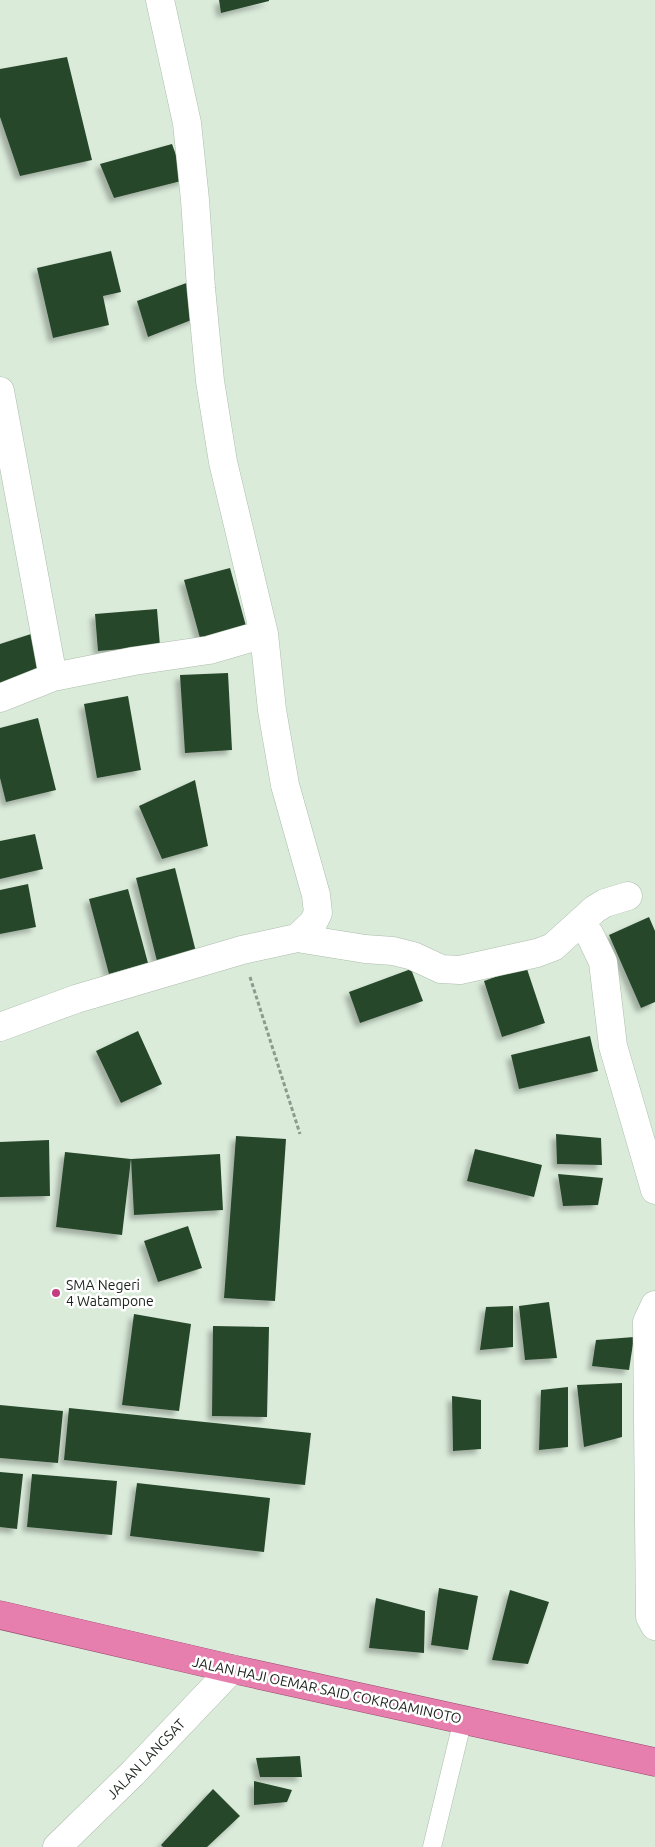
<svg xmlns="http://www.w3.org/2000/svg" width="655" height="1847" font-family="Ubuntu,sans-serif">
	<style>
		.building { fill: #28472b; filter: url(#shadow) }
		.lines { fill: none; stroke-linecap: round; stroke-linejoin: round }
		.service-casing { stroke: #adbdad; stroke-width: 19 }
		.minor-casing { stroke: #adbdad; stroke-width: 29 }
		.tertiary-casing { stroke: #adbdad; stroke-width: 29 }
		.trunk-casing { stroke: #9a486d; stroke-width: 29 }
		.path { stroke: #8d9a8d; stroke-width: 3; stroke-dasharray: 4 2.5; stroke-linecap: butt }
		.service { stroke: #fff; stroke-width: 18 }
		.minor { stroke: #fff; stroke-width: 28 }
		.tertiary { stroke: #fff; stroke-width: 28 }
		.trunk { stroke: #e67eae; stroke-width: 28 }
		.poi-dot { fill: #c33e80; stroke: #fff; stroke-width: 2 }
		.labels { text-anchor: middle; dominant-baseline: central; stroke-width: 5; stroke-linejoin: round; paint-order: stroke }
		.poi-label { font-size: 14px; fill: #1a201a; stroke: #fff; text-anchor: start }
		.street-label { font-size: 14px; fill: #1a201a; stroke: #fff }
	</style>
	<defs>
		<filter id="shadow"><feDropShadow dx="-4.5" dy="4.5" stdDeviation="2.5" flood-color="#0004"/></filter>
	</defs>
	<rect width="100%" height="100%" fill="#daebda"/>
	<path class="building" d="M219 0H269V1L221 13Z
		M67 57 92 160 20 176 0 117V69Z
		M172 144 185 180 114 198 100 164Z
		M111 251 121 292 103 296 109 325 53 338 37 268Z
		M192 281 199 317 148 337 137 301Z
		M230 568 246 626 200 638 184 580Z
		M157 609 160 646 98 651 95 614Z
		M31 634 43 672 0 686V644Z
		M228 673 232 750 185 753 180 675Z
		M128 696 141 770 97 778 84 704Z
		M38 718 56 790 6 802 0 778V728Z
		M195 780 208 846 162 859 139 806Z
		M35 834 43 869 0 879V841Z
		M175 868 197 956 158 965 136 878Z
		M28 884 36 927 0 934V890Z
		M128 889 148 963 109 974 89 899Z
		M649 917 655 931V1002L641 1008 609 935Z
		M526 966 545 1023 502 1037 484 981Z
		M411 969 423 1001 360 1023 349 992Z
		M138 1031 162 1084 121 1103 96 1051Z
		M590 1036 598 1071 519 1089 511 1055Z
		M556 1134 601 1138 602 1165 557 1164Z
		M236 1136 286 1139 275 1301 224 1298Z
		M49 1140 50 1196 0 1197V1142Z
		M475 1149 542 1165 534 1197 467 1181Z
		M65 1152 131 1159 122 1235 56 1227Z
		M220 1154 223 1210 134 1215 131 1159Z
		M558 1174 603 1178 598 1205 563 1206Z
		M188 1226 202 1268 158 1282 144 1241Z
		M549 1302 557 1358 525 1360 519 1306Z
		M513 1306V1347L480 1350 486 1307Z
		M134 1314 191 1324 179 1411 122 1405Z
		M213 1326 269 1327 267 1417 212 1416Z
		M634 1337 629 1370 592 1366 596 1340Z
		M622 1383V1437L584 1447 577 1385Z
		M568 1387V1447L539 1450 541 1390Z
		M452 1396 481 1400V1449L453 1451Z
		M0 1405 63 1411 58 1463 0 1458Z
		M69 1408 311 1433 305 1485 64 1460Z
		M0 1472 23 1474 17 1529 0 1527Z
		M32 1474 117 1481 112 1535 27 1527Z
		M137 1483 270 1498 264 1552 130 1536Z
		M439 1588 478 1596 468 1650 431 1645Z
		M510 1590 549 1602 528 1664 492 1660Z
		M376 1598 425 1611 424 1653 369 1648Z
		M300 1756 302 1777H260L256 1758Z
		M254 1781 292 1790 287 1802 254 1805Z
		M213 1789 240 1816 207 1847H163L161 1845Z"/>
	<g class="lines">
		<defs>
			<path id="service" d="M432 1847 463 1719"/>
			<path id="minor" d="M0 391 53 677
				M0 698 53 677 134 661 209 650 264 634
				M580 923 590 935 603 962 613 1046 655 1190
				M297 938 365 949 393 951 413 956 441 969 460 970 537 953 553 947 595 909 605 903 628 896
				M0 1027 76 999 242 950 297 938 313 923 318 913 316 895 285 785 272 710 264 634 223 462 210 381 201 288 195 200 187 123 160 0
				M655 1305 647 1322 650 1617 655 1626"/>
			<path id="tertiary" d="M57 1847 133 1773 232 1669"/>
			<path id="trunk" d="M0 1615 232 1669 655 1762"/>
		</defs>
		<use href="#service" class="service-casing"/>
		<use href="#minor" class="minor-casing"/>
		<use href="#tertiary" class="tertiary-casing"/>
		<use href="#trunk" class="trunk-casing"/>
		<path class="path" d="M250 977 300 1134"/>
		<use href="#service" class="service"/>
		<use href="#minor" class="minor"/>
		<use href="#tertiary" class="tertiary"/>
		<use href="#trunk" class="trunk"/>
	</g>
	<circle class="poi-dot" cx="56" cy="1293" r="5"/>
	<g class="labels">
		<g class="poi-label">
			<text x="66" y="1285">SMA Negeri<tspan x="66" dy="16">4 Watampone</tspan></text>
		</g>
		<g class="street-label">
			<text transform="translate(327 1690) rotate(12)">JALAN HAJI OEMAR SAID COKROAMINOTO</text>
			<text transform="translate(146 1759) rotate(-46)">JALAN LANGSAT</text>
		</g>
	</g>
</svg>
